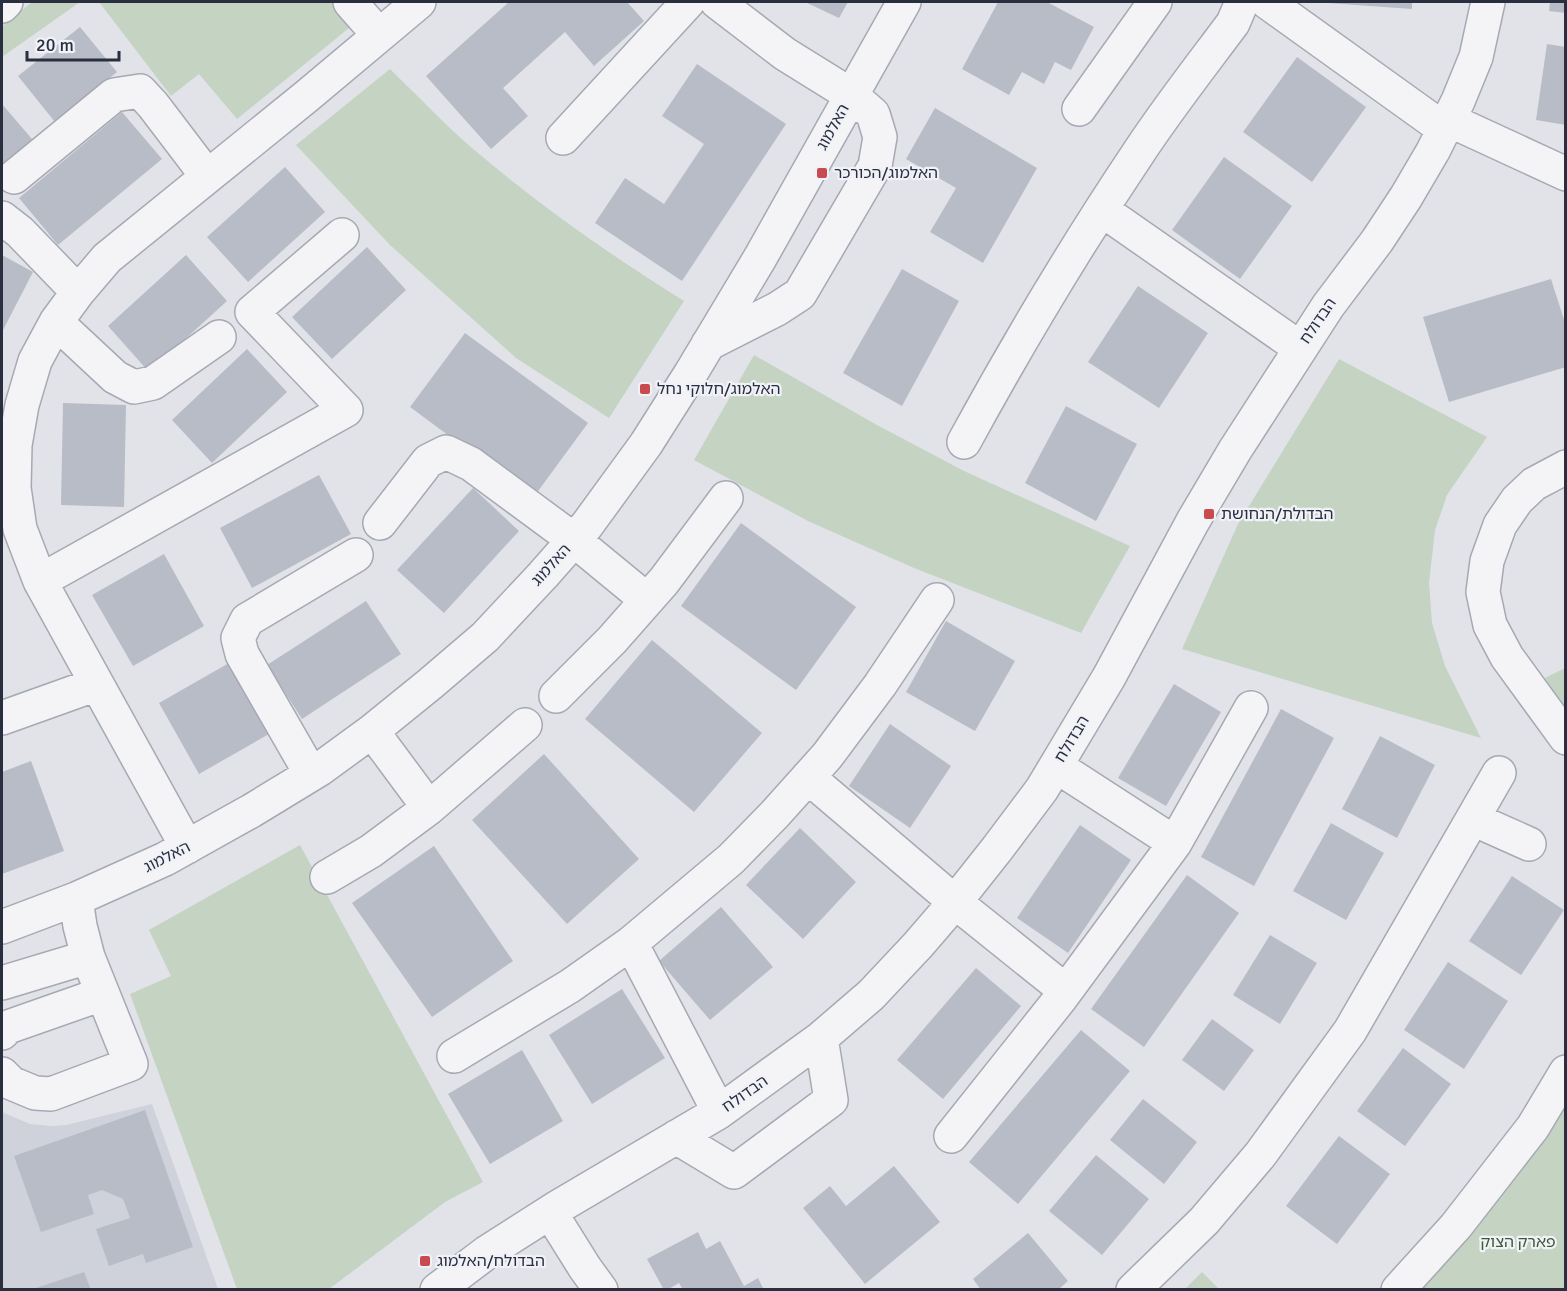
<svg xmlns="http://www.w3.org/2000/svg" width="1567" height="1291" font-family="Signika,'Noto Sans Hebrew',sans-serif">
	<style>
		.built { fill: #cfd2db }
		.green { fill: #c5d3c3 }
		.building { fill: #b8bcc6 }
		.lines { fill: none; stroke-linecap: round; stroke-linejoin: round }
		.minor-casing { stroke: #a6a9b3; stroke-width: 36 }
		.minor { stroke: #f4f4f7; stroke-width: 33 }
		.poi-dot { fill: #c84c4f; stroke: #f1f2f7; stroke-width: 2 }
		.labels { text-anchor: middle; dominant-baseline: central; stroke-width: 4.5; stroke-linejoin: round; paint-order: stroke }
		.street-label { font-size: 16px; fill: #2a2f40; stroke: #f1f2f7 }
		.poi-label { font-size: 16px; fill: #2a2f40; stroke: #f1f2f7; text-anchor: start }
		.park-label { font-size: 16px; fill: #3a5b38; stroke: #f1f2f7 }
	</style>
	<rect width="100%" height="100%" fill="#e1e3e9"/>
	<path class="built" d="M152 1104 218 1289H2V1112L30 1124 52 1126 66 1125Z"/>
	<path class="green" d="M32 2H80L2 57V26Z
		M99 2H336L354 24 237 119 199 74 171 96Z
		M390 69C417 95 444 124 472 148 539 205 610 255 684 301L609 418 516 358 390 245 296 145Z
		M754 355 877 425 964 471 1130 546 1081 633 914 568 808 521 694 460Z
		M1339 359 1487 437 1447 495 1435 530 1429 583 1432 623 1445 666 1481 738 1182 649 1238 524Z
		M1565 668V710L1545 678Z
		M300 845 483 1182 445 1202 329 1289H237L130 994 171 976 149 930Z
		M1565 1098V1289L1417 1290Z
		M1202 1272 1219 1289H1185Z"/>
	<path class="building" d="M509 2H627L644 21 594 66 565 32 503 88 528 116 491 149 426 76Z
		M805 2H848L839 18Z
		M998 2H1047L1094 27 1071 70 1055 62 1044 84 1022 72 1009 95 962 69Z
		M1328 2H1412V9L1328 3Z
		M1550 2H1566V13L1549 11Z
		M80 27 117 72 55 122 18 76Z
		M1547 44 1566 47V125L1536 120Z
		M1297 57 1366 107 1312 182 1243 132Z
		M697 64 786 124 682 281 595 223 625 178 664 204 704 144 662 116Z
		M2 104 32 139 2 166Z
		M935 108 1037 168 983 263 930 232 956 188 906 159Z
		M122 112 162 159 58 245 19 198Z
		M1224 157 1292 206 1240 279 1172 230Z
		M285 167 325 212 248 282 207 237Z
		M367 247 406 290 332 359 292 317Z
		M2 255 33 272 2 332Z
		M186 255 227 301 149 372 108 326Z
		M902 269 959 301 902 406 843 373Z
		M1551 279 1566 326V367L1449 402 1423 317Z
		M1138 286 1208 333 1159 408 1088 362Z
		M465 333 588 423 533 498 410 407Z
		M247 349 287 392 212 463 172 420Z
		M63 403 126 405 124 507 61 505Z
		M1066 406 1137 444 1096 521 1025 483Z
		M319 475 351 534 252 588 220 528Z
		M473 488 519 531 444 613 397 570Z
		M741 523 856 607 796 690 681 606Z
		M164 554 204 626 133 666 92 595Z
		M366 601 401 654 302 719 267 665Z
		M946 621 1015 661 975 731 906 692Z
		M652 640 762 733 694 812 585 719Z
		M229 663 269 734 199 774 159 703Z
		M1174 684 1221 712 1166 806 1118 778Z
		M1281 709 1334 738 1254 886 1201 857Z
		M890 724 951 766 910 828 849 786Z
		M1380 736 1435 765 1397 838 1342 809Z
		M544 754 639 859 567 924 472 820Z
		M31 761 64 851 2 874V772Z
		M1331 823 1384 853 1346 920 1293 891Z
		M1080 825 1131 860 1068 953 1017 918Z
		M800 828 856 882 803 939 746 885Z
		M434 846 513 961 432 1017 352 903Z
		M1187 875 1239 913 1144 1047 1091 1009Z
		M1512 876 1564 910 1521 975 1469 941Z
		M721 907 773 967 710 1020 659 961Z
		M1270 935 1317 963 1280 1024 1233 995Z
		M1448 962 1508 1001 1464 1069 1404 1030Z
		M976 968 1021 1006 943 1099 897 1060Z
		M622 989 665 1058 592 1104 549 1035Z
		M1212 1019 1254 1050 1224 1091 1182 1060Z
		M1081 1030 1130 1071 1018 1204 969 1162Z
		M1403 1048 1451 1084 1405 1146 1357 1111Z
		M522 1050 563 1121 490 1164 448 1094Z
		M1143 1099 1197 1142 1164 1184 1110 1140Z
		M145 1110 193 1247 146 1263 143 1254 109 1266 96 1229 130 1218 123 1199 102 1190 88 1195 94 1214 41 1232 14 1156Z
		M1339 1136 1390 1174 1337 1244 1286 1206Z
		M1096 1155 1149 1199 1102 1255 1049 1211Z
		M894 1166 940 1222 865 1284 803 1208 830 1186 846 1206Z
		M698 1232 706 1249 720 1241 744 1286 758 1278 764 1290H683L679 1283 667 1290H664L647 1259Z
		M1028 1233 1068 1281 1058 1290H981L973 1279Z
		M84 1272 91 1290H33V1289Z"/>
	<g class="lines">
		<defs>
			<path id="minor" d="M350 2 379 35
				M1267 2 1444 129
				M2 6 6 2
				M1079 109 1155 2
				M1449 120 1566 174
				M563 138 688 2
				M14 177 114 95 140 91 153 105 207 176
				M1102 210 1300 348
				M2 218 20 232 78 292
				M56 322 115 377 134 387 153 383 219 337
				M708 344 777 309 800 294 875 166 880 137 873 114 851 95 785 54 717 2
				M964 442C1018 343 1076 246 1139 152 1168 108 1201 66 1233 23L1242 2
				M1566 467 1534 484 1517 500 1500 525 1487 561 1483 592 1490 625 1507 657 1566 738
				M380 523 428 461 446 452 471 464 574 540 647 600
				M40 581 346 410 252 312 342 235
				M556 696 612 640 664 581 726 498
				M2 718 97 684
				M372 731 429 808
				M1056 766 1175 843
				M311 774 242 654 238 638 247 620 356 555
				M808 777 955 902 1066 991
				M1473 819 1529 844
				M187 847 40 581 20 529 14 488 15 445 22 405 35 361 56 322 78 292 107 258 307 96 419 2
				M327 877 371 851 429 808 525 725
				M2 927 76 899 165 859 251 811 320 769 372 731 430 684 485 637 543 575 587 525 646 444 691 373 760 258 904 2
				M631 943 719 1112
				M2 983 88 957 80 926 76 899
				M2 1033 8 1027 102 994
				M454 1056 570 986 631 943 731 859 775 814 827 756 880 685 937 600
				M2 1074 11 1083 35 1093 51 1094 131 1064 88 957
				M951 1136 1060 999 1175 843 1251 708
				M676 1137 734 1172 831 1100 821 1038
				M550 1212 585 1268 601 1290
				M437 1290 486 1253 558 1207 719 1112 821 1038 871 995 918 945 955 902 997 849 1042 789 1109 677 1193 521 1235 450 1328 306 1377 241 1406 197 1433 151 1458 101 1476 57 1488 2
				M1133 1290 1204 1221 1260 1155 1350 1031 1499 773
				M1398 1290 1456 1226 1533 1127 1566 1072"/>
		</defs>
		<use href="#minor" class="minor-casing"/>
		<use href="#minor" class="minor"/>
	</g>
	<g class="poi-dot">
		<rect x="816" y="167" width="12" height="12" rx="3"/>
		<rect x="639" y="383" width="12" height="12" rx="3"/>
		<rect x="1203" y="508" width="12" height="12" rx="3"/>
		<rect x="419" y="1255" width="12" height="12" rx="3"/>
	</g>
	<g class="labels">
		<g class="street-label">
			<text transform="translate(833 127) rotate(-61)">האלמוג</text>
			<text transform="translate(1318 321) rotate(-56)">הבדולח</text>
			<text transform="translate(551 565) rotate(-48)">האלמוג</text>
			<text transform="translate(1072 739) rotate(-59)">הבדולח</text>
			<text transform="translate(167 857) rotate(-27)">האלמוג</text>
			<text transform="translate(745 1094) rotate(-35)">הבדולח</text>
		</g>
		<g class="poi-label">
			<text x="834" y="173">האלמוג/הכורכר</text>
			<text x="657" y="389">האלמוג/חלוקי נחל</text>
			<text x="1221" y="514">הבדולת/הנחושת</text>
			<text x="437" y="1261">הבדולח/האלמוג</text>
		</g>
		<g class="park-label">
			<text x="1518" y="1242">פארק הצוק</text>
		</g>
	</g>
	<rect width="1567" height="1291" fill="none" stroke="#2a2f40" stroke-width="6"/>
	<path d="M27 51v9h92v-9" fill="none" stroke="#2a2f40" stroke-width="3"/>
	<text x="36" y="51" font-size="18" fill="#2a2f40" stroke="#f1f2f7" stroke-width="4.5" paint-order="stroke">20 m</text>
</svg>
